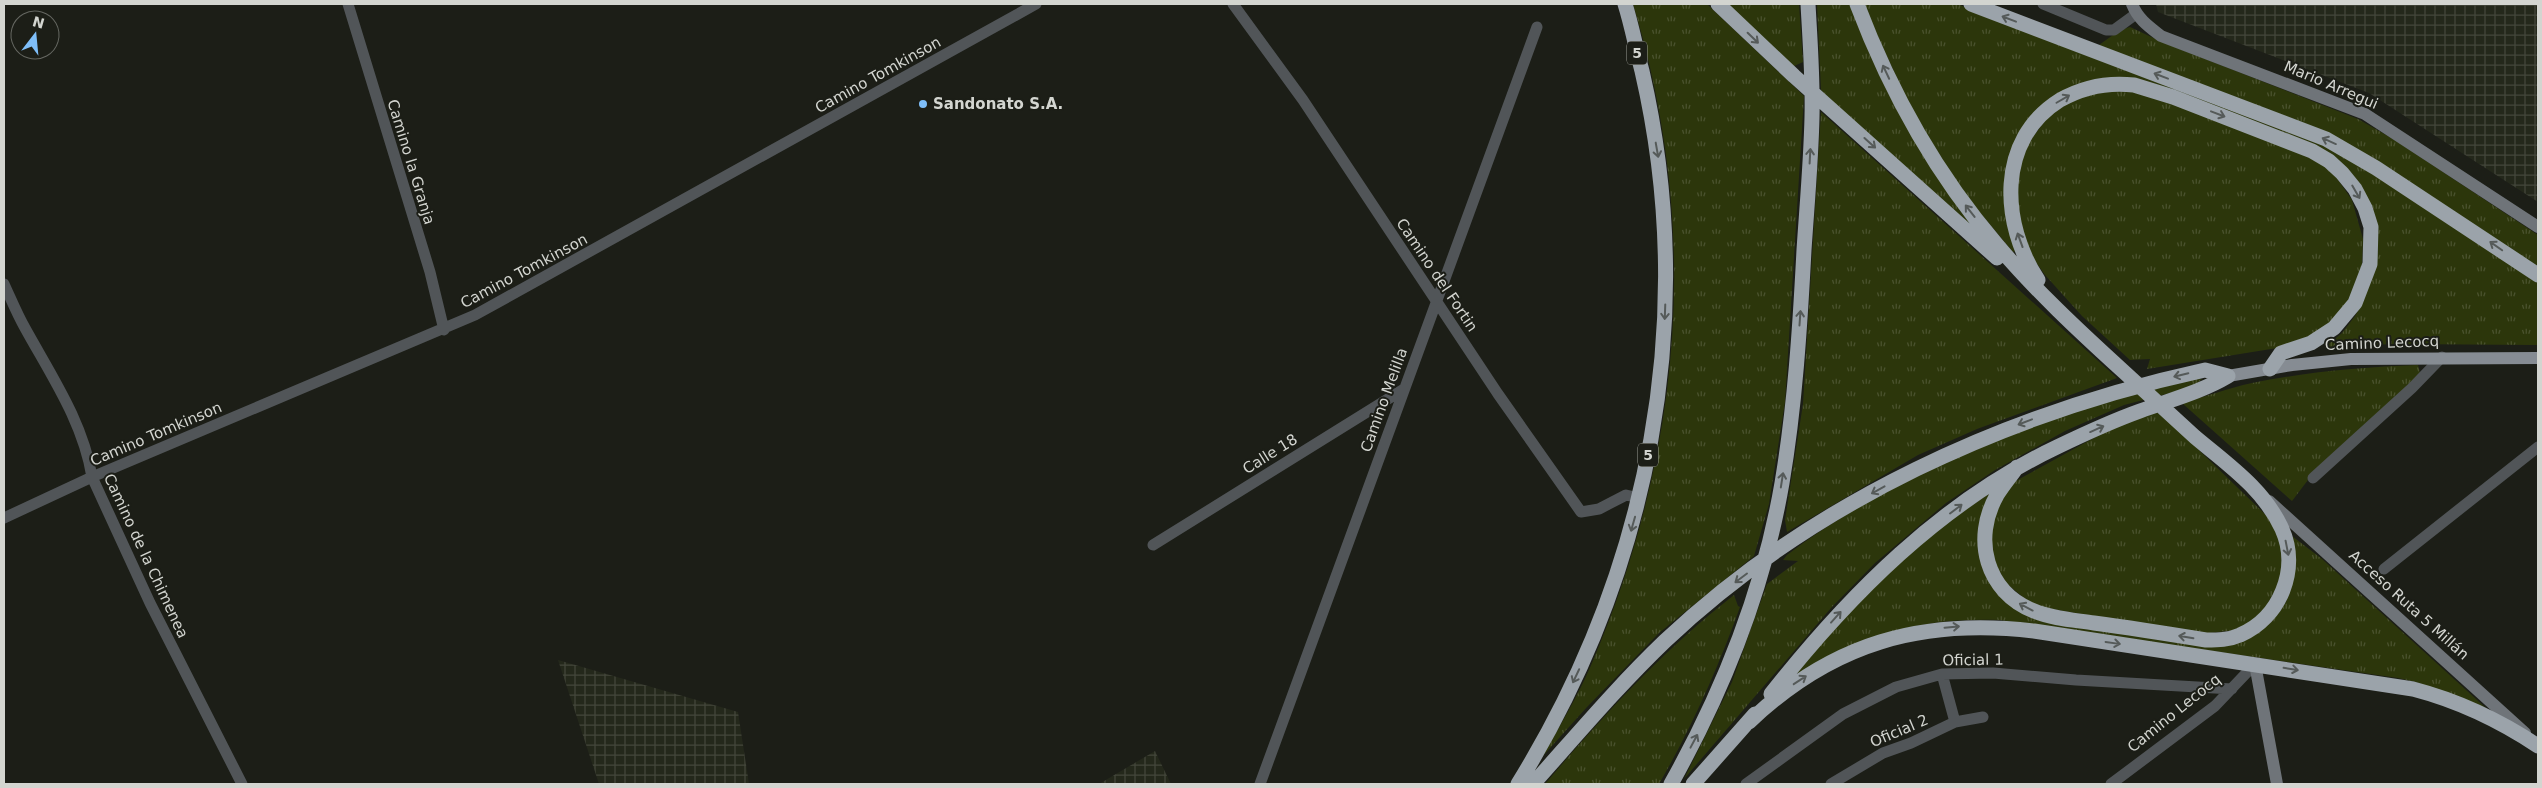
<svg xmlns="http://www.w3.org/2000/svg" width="2542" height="788" font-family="'DejaVu Sans',sans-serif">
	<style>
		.industrial { fill: url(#industrial-grid) }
		.grass { fill: url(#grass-tufts) }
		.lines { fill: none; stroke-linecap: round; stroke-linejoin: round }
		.street { stroke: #515558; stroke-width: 11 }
		.secondary { stroke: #6f7479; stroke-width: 12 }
		.primary { stroke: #868c93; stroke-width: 12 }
		.highway { stroke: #9ba3aa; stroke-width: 15 }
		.oneway { stroke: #555a59 }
		.poi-dot { fill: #7ebef9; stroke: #1c1e17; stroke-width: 2 }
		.labels { text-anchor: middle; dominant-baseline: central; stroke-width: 4; stroke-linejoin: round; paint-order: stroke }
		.shield { fill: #1c1e17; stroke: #9c9e98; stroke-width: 1 }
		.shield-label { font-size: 14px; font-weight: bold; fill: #d3d5d0 }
		.street-label { font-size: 15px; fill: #d3d5d0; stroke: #1c1e17 }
		.poi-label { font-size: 15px; font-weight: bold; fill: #d3d5d0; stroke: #1c1e17; text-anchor: start }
	</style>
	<defs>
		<pattern id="industrial-grid" width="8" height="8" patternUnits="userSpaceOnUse" patternTransform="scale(1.25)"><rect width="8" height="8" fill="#24281b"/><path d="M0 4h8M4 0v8" fill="none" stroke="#43463b"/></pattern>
		<pattern id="grass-tufts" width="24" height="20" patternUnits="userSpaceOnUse" patternTransform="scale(1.25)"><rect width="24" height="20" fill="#2c360b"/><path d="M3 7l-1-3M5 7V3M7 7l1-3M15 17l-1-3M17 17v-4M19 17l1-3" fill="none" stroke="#4a522e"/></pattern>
	</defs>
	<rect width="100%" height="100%" fill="#1c1e17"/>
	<path class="industrial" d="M2156 4H2538V202L2369 93 2158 12Z
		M558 660 738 712 749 784H599Z
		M1155 751 1171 784H1099Z"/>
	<path class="grass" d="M1633 4H1707L1804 96 1785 402 1769 504 1754 556 1659 633 1587 707 1542 757C1560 726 1578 696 1592 663 1683 450 1701 227 1633 4Z
		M1725 4H1799L1803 62 1792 67Z
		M1817 4H1852L1873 56 2006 257 1830 101 1821 90Z
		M1863 4H1957L2295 133 2348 157 2538 283V345L2394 344 2325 347 2342 333 2355 316 2364 300 2376 265 2378 247 2377 229 2354 177 2152 85 2086 83 2014 144 2018 250 2013 252 1962 191 1911 109Z
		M2130 27 2162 42 2358 119 2393 139 2538 235V269L2379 162 2099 45 2120 30Z
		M2114 90 2143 92 2308 156 2322 164 2336 177 2352 200 2363 239 2362 264 2355 289 2341 313 2331 324 2296 345 2147 369 2150 359 2130 360 2082 316 2045 275 2033 258 2018 221 2017 178 2027 145 2047 118 2063 105 2080 96Z
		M1821 112 2117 378 1977 429 1918 455 1787 532 1785 520 1803 404Z
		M2418 365 2421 376 2311 476 2292 501 2182 403C2205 397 2228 388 2252 383 2306 372 2362 367 2418 365Z
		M2188 378 2202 379 2193 387 2124 405 2065 431 1995 470 1946 503 1875 563 1831 608 1684 779 1732 682 1767 584 1798 561 1783 560 1787 555C1900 469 2052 415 2188 378Z
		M2154 410 2172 424 2272 521 2283 551 2282 578 2262 614 2237 630 2199 634 2034 606 1996 575 1989 523 2012 483 2112 428Z
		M1990 493C1967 545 1980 555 2005 600L2208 645 2277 614 2286 602 2294 576 2292 536 2322 559 2487 709 2416 682 2398 678 2000 620C1922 617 1865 634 1800 676L1796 671 1875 584 1940 527Z
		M1734 595 1738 606 1740 607C1718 668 1692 727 1659 784H1545C1603 716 1663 650 1734 595Z"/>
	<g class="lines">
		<path class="street" d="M348 4 430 272 444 330
			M1233 4 1303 100 1498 394 1581 512 1599 509 1626 495 1639 498
			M2043 4 2106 30H2114L2136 14
			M4 284C11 299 17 314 25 328 52 377 83 422 92 477L150 603 242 784
			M2313 478 2412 388 2442 357
			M4 518 92 477 475 315 1036 4
			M1153 545 1404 389
			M2384 569 2538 447
			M1942 674 1955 722
			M1260 784 1537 27
			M1746 784 1843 714 1896 687 1942 674 1993 673 2076 680 2232 689
			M1831 784 1883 753 1911 743 1955 722 1983 717
			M2111 784 2215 706 2255 664"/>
		<path class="secondary" d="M2132 4C2138 19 2148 26 2161 36L2365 114 2538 227
			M2269 501 2525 733
			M2255 664 2277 784"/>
		<path class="primary" d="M2228 376 2292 365 2351 359 2538 358"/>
		<path class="highway" d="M1718 4 1794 76 1997 258
			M1857 4C1890 91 1936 174 1997 245 2035 290 2079 331 2123 371 2147 393 2171 415 2195 437 2227 464 2264 489 2282 529 2300 569 2280 618 2240 635 2229 640 2218 640 2206 640 2169 634 2131 628 2094 623 2074 620 2053 619 2034 611 1986 592 1972 539 1997 495 2003 485 2011 476 2017 467
			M1971 4 2326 139 2376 168 2538 275
			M2038 280C2001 224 1996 140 2060 100 2083 87 2108 82 2134 85L2173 97 2312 151 2329 161 2342 173 2355 189 2365 208 2371 227 2370 264 2355 303 2334 328 2311 343 2281 353 2270 369
			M1771 694C1849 595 1941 502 2057 447 2084 434 2112 421 2140 411 2170 400 2201 392 2228 376
			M1749 722C1832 643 1921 618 2034 631L2413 689C2459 701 2499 720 2538 746
			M1518 784C1650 570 1699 318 1642 71 1636 49 1632 26 1625 4
			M1533 784C1576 736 1618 686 1665 641 1813 501 2007 413 2205 370L2228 376
			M1671 784C1723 691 1764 588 1782 483 1795 406 1800 327 1804 250 1807 205 1811 161 1812 117 1813 79 1810 41 1808 4
			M1693 784 1755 714"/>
	</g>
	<defs><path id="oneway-shaft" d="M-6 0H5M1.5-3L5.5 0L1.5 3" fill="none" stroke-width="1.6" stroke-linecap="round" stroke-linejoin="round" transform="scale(1.25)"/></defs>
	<g class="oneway">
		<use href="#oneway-shaft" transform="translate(2009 19) rotate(-159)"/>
		<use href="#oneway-shaft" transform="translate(1753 38) rotate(44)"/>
		<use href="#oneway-shaft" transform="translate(1886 72) rotate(-115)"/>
		<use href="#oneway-shaft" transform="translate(2161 76) rotate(-159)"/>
		<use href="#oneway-shaft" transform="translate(2063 99) rotate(-30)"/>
		<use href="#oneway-shaft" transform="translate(2218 114) rotate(21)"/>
		<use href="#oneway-shaft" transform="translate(2329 141) rotate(-156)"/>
		<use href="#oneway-shaft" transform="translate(1870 143) rotate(42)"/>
		<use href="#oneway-shaft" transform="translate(1657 150) rotate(80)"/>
		<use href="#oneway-shaft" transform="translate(1810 156) rotate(-87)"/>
		<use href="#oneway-shaft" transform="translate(2356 192) rotate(60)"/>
		<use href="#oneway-shaft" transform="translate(1970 211) rotate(-128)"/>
		<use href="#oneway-shaft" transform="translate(2020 240) rotate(-110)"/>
		<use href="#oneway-shaft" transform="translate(2496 246) rotate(-145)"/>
		<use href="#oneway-shaft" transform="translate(1665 312) rotate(92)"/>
		<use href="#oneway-shaft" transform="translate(1800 318) rotate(-86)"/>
		<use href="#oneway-shaft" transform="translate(2181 375) rotate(167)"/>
		<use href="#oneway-shaft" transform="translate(2025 422) rotate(159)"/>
		<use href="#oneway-shaft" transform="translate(2097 429) rotate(-24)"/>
		<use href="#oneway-shaft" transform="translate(1782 480) rotate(-81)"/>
		<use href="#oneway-shaft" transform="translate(1878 490) rotate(151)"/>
		<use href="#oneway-shaft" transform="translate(1956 509) rotate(-37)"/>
		<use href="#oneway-shaft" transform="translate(1633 524) rotate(106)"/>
		<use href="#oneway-shaft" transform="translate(2287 548) rotate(79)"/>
		<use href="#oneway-shaft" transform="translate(1741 578) rotate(143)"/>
		<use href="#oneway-shaft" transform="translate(2026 607) rotate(-152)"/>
		<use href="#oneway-shaft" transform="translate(1836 617) rotate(-48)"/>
		<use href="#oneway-shaft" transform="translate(1952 627) rotate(-5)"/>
		<use href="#oneway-shaft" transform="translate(2186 637) rotate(-171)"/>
		<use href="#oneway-shaft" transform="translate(2113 643) rotate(8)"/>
		<use href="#oneway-shaft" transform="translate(2291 669) rotate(9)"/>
		<use href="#oneway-shaft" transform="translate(1576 676) rotate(115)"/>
		<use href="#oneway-shaft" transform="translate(1800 680) rotate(-33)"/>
		<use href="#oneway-shaft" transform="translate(1694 741) rotate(-62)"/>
	</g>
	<circle class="poi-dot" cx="923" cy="104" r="5"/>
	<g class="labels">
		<g class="shield">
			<rect x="1627" y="41.5" width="20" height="23" rx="4"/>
			<rect x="1638" y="443.5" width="20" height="23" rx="4"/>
		</g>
		<g class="shield-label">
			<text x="1637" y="53">5</text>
			<text x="1648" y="455">5</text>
		</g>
		<g class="street-label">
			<text transform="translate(878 75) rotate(-29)">Camino Tomkinson</text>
			<text transform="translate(2331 85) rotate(23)">Mario Arregui</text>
			<text transform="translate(411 162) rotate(73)">Camino la Granja</text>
			<text transform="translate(524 271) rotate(-28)">Camino Tomkinson</text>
			<text transform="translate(1437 275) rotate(56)">Camino del Fortin</text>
			<text transform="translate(2382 343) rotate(-2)">Camino Lecocq</text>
			<text transform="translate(1384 400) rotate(-70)">Camino Melilla</text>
			<text transform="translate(156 434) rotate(-23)">Camino Tomkinson</text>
			<text transform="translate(1270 454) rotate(-32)">Calle 18</text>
			<text transform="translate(146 556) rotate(65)">Camino de la Chimenea</text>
			<text transform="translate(2409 605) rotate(42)">Acceso Ruta 5 Millán</text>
			<text transform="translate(1973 660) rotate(-1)">Oficial 1</text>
			<text transform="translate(2174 713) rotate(-39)">Camino Lecocq</text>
			<text transform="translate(1899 731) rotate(-23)">Oficial 2</text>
		</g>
		<g class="poi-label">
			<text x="933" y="104">Sandonato S.A.</text>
		</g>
	</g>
	<rect width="2542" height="788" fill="none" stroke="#d3d5d0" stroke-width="10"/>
	<g transform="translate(35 35) rotate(16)"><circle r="24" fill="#1c1e17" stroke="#656761"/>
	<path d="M0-4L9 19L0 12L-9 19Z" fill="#7ebef9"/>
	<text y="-8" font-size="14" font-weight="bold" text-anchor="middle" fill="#d3d5d0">N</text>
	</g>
</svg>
